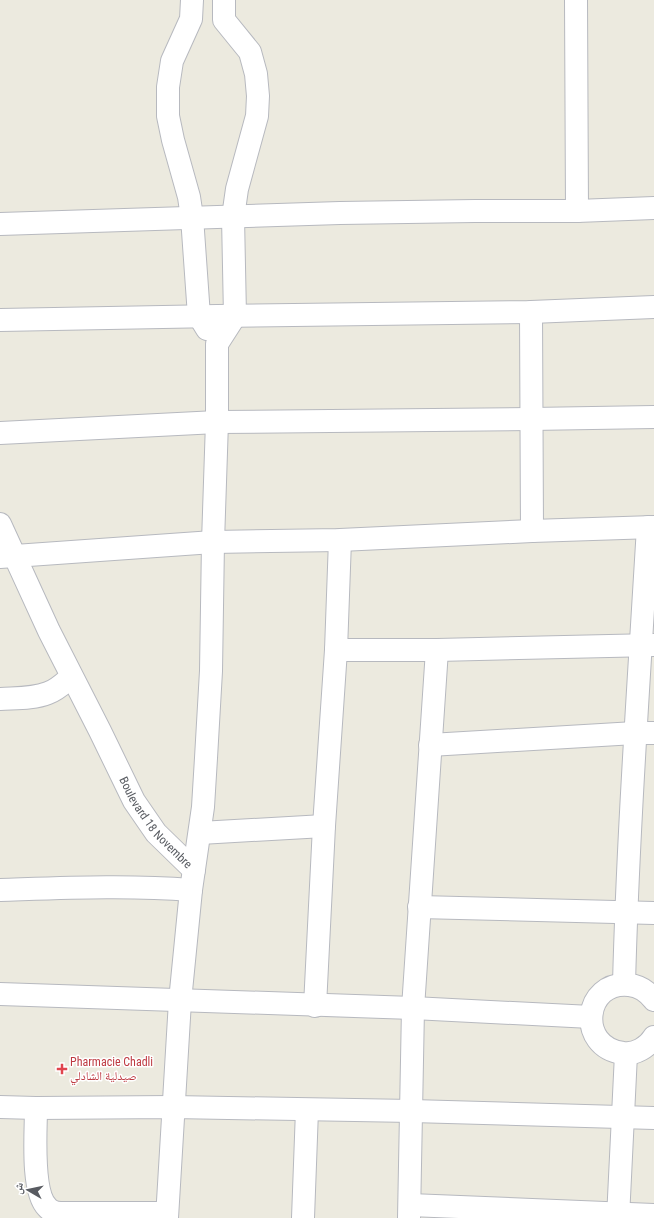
<svg xmlns="http://www.w3.org/2000/svg" width="654" height="1218" font-family="'Roboto Condensed','Noto Naskh Arabic',sans-serif">
	<style>
		.lines { fill: none; stroke-linecap: round; stroke-linejoin: round }
		.minor-casing { stroke: #b7b9bf; stroke-width: 24 }
		.minor { stroke: #fff; stroke-width: 22 }
		.health-dot { fill: #e0444e; stroke: #fff; stroke-width: 1.5 }
		.labels { text-anchor: middle; dominant-baseline: central; stroke-width: 3; stroke-linejoin: round; paint-order: stroke }
		.street-label { font-size: 12px; fill: #585b61; stroke: #fff }
		.health-label { font-size: 12px; fill: #be3a42; stroke: #fff; text-anchor: start }
	</style>
	<rect width="100%" height="100%" fill="#eceadf"/>
	<g class="lines">
		<defs>
			<g id="minor">
				<path d="M192 0 191 19 172 61 168 87V116L173 140 189 197 192 217 199 316 207 329"/>
				<path d="M576 0 577 211"/>
				<path d="M0 224 340 213 475 211H577L654 208"/>
				<path d="M531 312 532 531"/>
				<path d="M0 320 217 316 531 312 654 307"/>
				<path d="M0 433 217 422 531 419 654 417"/>
				<path id="s1" d="M0 524 49 631 100 731 134 801 156 833 194 870"/>
				<path d="M0 557 213 542 340 540 532 531 654 527"/>
				<path d="M336 650H437L654 645"/>
				<path d="M0 699C16 698 33 699 48 693 57 690 64 683 71 677"/>
				<path d="M430 745 635 733H654"/>
				<path d="M200 833 324 826"/>
				<path d="M0 890C64 888 128 885 191 890"/>
				<path d="M419 907 654 913"/>
				<path d="M624 984C628 832 639 679 648 527"/>
				<path d="M0 994 413 1008 591 1017"/>
				<path d="M654 1000C648 992 640 986 629 985 584 980 576 1047 623 1053 635 1055 648 1047 654 1037"/>
				<path d="M315 1006 324 826 336 650 340 540"/>
				<path d="M0 1107 36 1108 173 1107 412 1111 654 1118"/>
				<path d="M36 1108C36 1131 31 1191 47 1207 51 1212 57 1213 64 1213H167"/>
				<path d="M410 1205 654 1215"/>
				<path d="M167 1218 180 1001 191 890 203 807 206 758 211 671 213 542 217 422V344L235 316 233 217 237 189 257 116 258 96 256 74 250 52 224 20V0"/>
				<path d="M303 1218 307 1110"/>
				<path d="M409 1218 413 1008 437 650"/>
				<path d="M618 1218 626 1054"/>
			</g>
		</defs>
		<use href="#minor" class="minor-casing"/>
		<use href="#minor" class="minor"/>
	</g>
	<path class="health-dot" d="M60 1063h4v4h4v4h-4v4h-4v-4h-4v-4h4z"/>
	<g class="labels">
		<g class="street-label">
			<text stroke="none"><textPath href="#s1" startOffset="338">Boulevard 18 Novembre</textPath></text>
		</g>
		<g class="health-label">
			<text x="70" y="1062">Pharmacie Chadli<tspan x="70" dy="14">صيدلية الشادلي</tspan></text>
		</g>
	</g>
	<g transform="translate(28 1190) rotate(279)" stroke="#ffffff" stroke-width="3" paint-order="stroke">
	<path d="M0-3L7 15L0 10L-7 15Z" fill="#585b61"/>
	<text y="-6" font-size="11" font-weight="bold" text-anchor="middle" fill="#585b61">ش</text>
	</g>
</svg>
